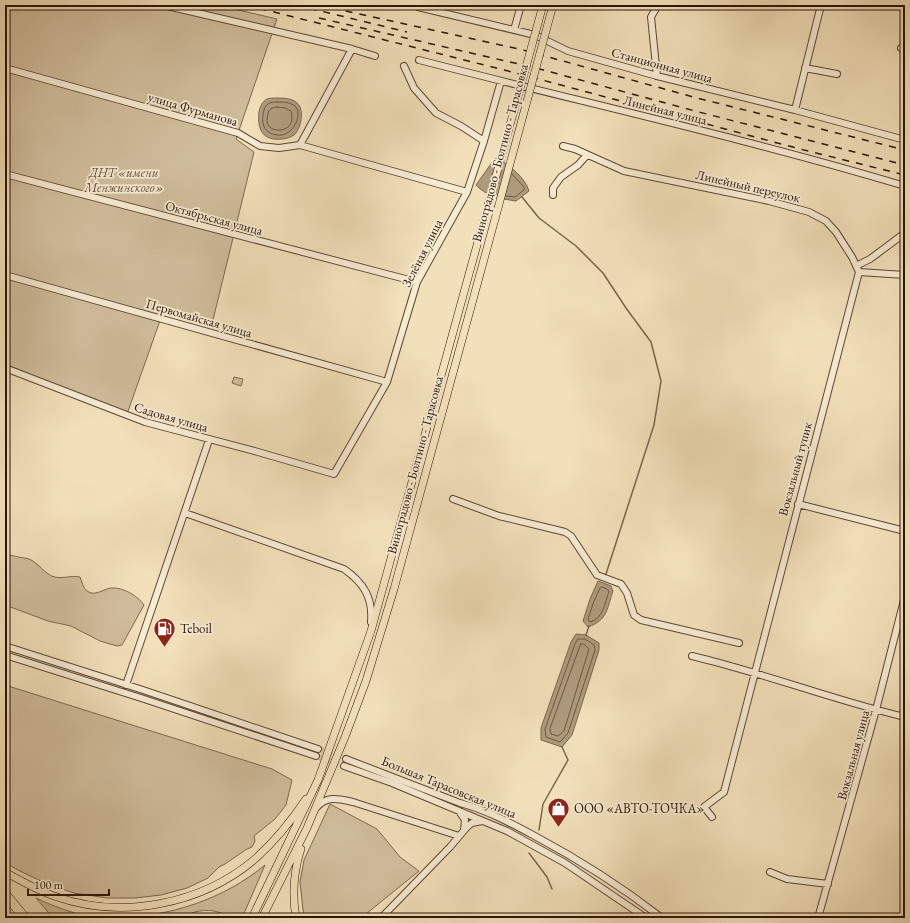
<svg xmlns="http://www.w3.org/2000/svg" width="910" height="923" font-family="'EB Garamond',serif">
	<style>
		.green { fill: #d0bd9c; stroke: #7d6852 }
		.water { fill: #ae9b7d; stroke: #79654e }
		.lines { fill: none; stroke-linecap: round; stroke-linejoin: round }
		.shore { stroke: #6c5842; stroke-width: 1 }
		.stream { stroke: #79654e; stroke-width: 1.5 }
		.minor-tunnel { stroke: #d4c19f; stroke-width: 6; stroke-dasharray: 6 3; stroke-linecap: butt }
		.minor-casing { stroke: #5c4734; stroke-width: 8 }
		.major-casing { stroke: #2a1407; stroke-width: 8 }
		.highway-casing { stroke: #2a1407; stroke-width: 10 }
		.minor { stroke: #f7ebd2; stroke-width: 6 }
		.major { stroke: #f2e0ba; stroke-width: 7 }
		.highway { stroke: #f2e0ba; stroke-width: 9 }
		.rail { stroke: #2a1407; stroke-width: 1.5; stroke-dasharray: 7 7; stroke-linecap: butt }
		.major-bridge-casing { stroke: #2a1407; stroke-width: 8; stroke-linecap: butt }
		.major-bridge { stroke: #f2e0ba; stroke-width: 7 }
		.labels { text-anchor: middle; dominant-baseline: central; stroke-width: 3.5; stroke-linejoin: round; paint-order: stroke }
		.street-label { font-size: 13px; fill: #2a1407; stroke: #f7ebd2 }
		.park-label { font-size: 13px; font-style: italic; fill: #644f3b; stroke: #f7ebd2 }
		.poi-label { font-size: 13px; fill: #2a1407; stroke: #f7ebd2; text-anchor: start }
	</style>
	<rect width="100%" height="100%" fill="#f2e0ba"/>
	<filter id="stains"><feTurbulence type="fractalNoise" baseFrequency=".005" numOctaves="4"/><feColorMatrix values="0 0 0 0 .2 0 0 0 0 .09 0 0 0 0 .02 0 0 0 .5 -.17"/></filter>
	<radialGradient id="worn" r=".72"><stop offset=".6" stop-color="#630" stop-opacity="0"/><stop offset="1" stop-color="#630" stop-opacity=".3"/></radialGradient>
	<path class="green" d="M5 5H217L277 19 236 139 254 152 212 324 163 312 127 414 5 364Z
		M234 377 243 379 241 386 232 383Z
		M5 552C12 557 21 557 29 559 39 563 45 575 55 577 63 579 71 575 80 577 82 582 83 588 87 591 95 597 103 589 111 588 123 587 138 596 144 605L122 645 117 646 100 641 71 626 48 621 5 605Z
		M5 685 272 769 292 780 286 805 275 819 254 836 255 841 252 847 247 849 225 864 219 867 208 878 187 888 161 895 135 898H107L74 893 47 884 22 872 5 863Z
		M330 804 377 829 400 857 419 871 361 918H304L300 882 304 860Z
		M265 865 242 918H228C218 907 193 909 183 918H53L36 898C53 906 71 913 91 917 98 918 107 917 115 917 168 918 224 899 265 865Z"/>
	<path class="water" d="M276 98C283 98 292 98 297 103 305 109 301 129 294 135 291 137 286 139 282 139 263 141 257 130 259 112 260 107 262 102 267 99 269 98 274 98 276 98Z
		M497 157C509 166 525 177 529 191L516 201C502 199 486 196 476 185L493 161Z
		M598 581 611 586 613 591C607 608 608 620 588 627L583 621 590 599Z
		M576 634 586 635 599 643V650L572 735 562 747 541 740V728L571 642Z"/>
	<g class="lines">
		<path class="shore" d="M277 102C282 102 290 102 295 106 303 114 294 133 282 135 268 136 261 128 263 115 264 110 264 107 268 104 270 102 274 102 277 102Z
			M277 107 285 108 291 111C292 116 293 122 289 126 285 131 273 132 269 126 266 123 267 118 268 114 269 108 272 108 277 107Z
			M506 196 515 197 524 190V187L512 174
			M602 587 607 589 609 591C605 603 603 619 590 622L588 619 594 601 600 588Z
			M578 639H585L594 645 595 650 568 733 560 742 546 737 545 729 575 644Z
			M581 644H584L589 649 564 731 558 736 551 734 550 729Z"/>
		<path class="stream" d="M522 197 539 218 576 246 603 273 626 308 651 342 661 381 654 425 605 577
			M586 635 589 626
			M539 830 543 804 568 760 562 747
			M529 853 547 877 552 889"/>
		<path class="minor-tunnel" d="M318 749 346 759
			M316 756 344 766"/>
		<defs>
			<path id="minor" d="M163 5 352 49 375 56
				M417 5 418 7 535 35 568 51 657 76 795 110 905 140
				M514 30 521 5
				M901 48 905 49
				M419 60C581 102 745 138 905 186
				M404 66 414 88 436 113 461 126 484 141
				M5 68 238 133 260 146 279 148 300 145 467 192
				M805 68 837 74
				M657 76 651 17 658 5
				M795 110 821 5
				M300 145 352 49
				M563 146 575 149 624 171 769 201 809 212 826 221 836 232 852 257 859 272 905 275
				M5 174 417 282
				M553 195V188L561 177 578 165 587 155
				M856 266 870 259 905 233
				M5 275 387 382
				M5 368 145 422 258 452 334 474 387 382 417 282 467 192 484 141 501 81
				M453 499 499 516 565 532 571 536 597 575 621 584 627 593 634 615 641 620 739 643
				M798 504 905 531
				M185 513 344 569C364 583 373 598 371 622
				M5 646 143 690 318 749
				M5 655 141 698 316 756
				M692 656C764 673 833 700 905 717
				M126 685 209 440
				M346 759 460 803C486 810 509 822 533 835 578 859 622 887 662 918
				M344 766 392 783 507 831 565 863 646 918
				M316 808C327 795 339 799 353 802L459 836
				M459 811 465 820 464 830
				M712 817 704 807 724 792 859 272
				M770 872 787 879 828 884
				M207 918H211
				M381 918 450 847 467 827 472 823 482 821
				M818 918 876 710 905 596"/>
			<path id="major" d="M5 872C21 881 37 890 54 896 121 920 201 905 255 859 274 842 292 820 306 799
				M252 918 318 780 371 631 488 205
				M262 918 307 828 345 737 366 681 394 589 498 208
				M296 918C292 894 293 873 301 849"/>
			<path id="highway" d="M5 894 25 918"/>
		</defs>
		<use href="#minor" class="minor-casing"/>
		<use href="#major" class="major-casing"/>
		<use href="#highway" class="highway-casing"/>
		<use href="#minor" class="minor"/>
		<use href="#major" class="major"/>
		<use href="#highway" class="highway"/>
		<path class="rail" d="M246 5 516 73 800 149 905 175
			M296 5 407 32
			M332 8 523 50 697 98 905 150
			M319 18 536 68 695 111 905 165"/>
		<defs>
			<path id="major-bridge" d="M488 205 543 5
				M498 208 553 5"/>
		</defs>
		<use href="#major-bridge" class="major-bridge-casing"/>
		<use href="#major-bridge" class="major-bridge"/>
	</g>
	<defs>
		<symbol id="fuel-pin" viewBox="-11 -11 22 30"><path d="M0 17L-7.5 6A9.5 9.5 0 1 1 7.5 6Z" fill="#8f2418" stroke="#f7ebd2"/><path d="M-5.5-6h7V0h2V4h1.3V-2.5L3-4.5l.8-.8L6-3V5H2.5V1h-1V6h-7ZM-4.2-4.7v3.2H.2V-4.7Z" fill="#fff"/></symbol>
		<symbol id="shop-pin" viewBox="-11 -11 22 30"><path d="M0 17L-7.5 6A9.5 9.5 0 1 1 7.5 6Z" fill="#8f2418" stroke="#f7ebd2"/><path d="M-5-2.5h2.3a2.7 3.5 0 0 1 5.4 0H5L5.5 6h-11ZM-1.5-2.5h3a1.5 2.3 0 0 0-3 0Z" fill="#fff"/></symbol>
	</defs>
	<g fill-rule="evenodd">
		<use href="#fuel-pin" x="152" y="616" width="25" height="34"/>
		<use href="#shop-pin" x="546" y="796" width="25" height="34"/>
	</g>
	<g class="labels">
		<g class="street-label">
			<text transform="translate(662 65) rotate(15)">Станционная улица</text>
			<text transform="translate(193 109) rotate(16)">улица Фурманова</text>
			<text transform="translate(665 110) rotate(14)">Линейная улица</text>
			<text transform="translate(500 153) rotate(-75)">Виноградово - Болтино - Тарасовка</text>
			<text transform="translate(748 186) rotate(13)">Линейный переулок</text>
			<text transform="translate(214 218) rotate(15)">Октябрьская улица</text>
			<text transform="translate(422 253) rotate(-63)">Зелёная улица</text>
			<text transform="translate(199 318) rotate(16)">Первомайская улица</text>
			<text transform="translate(171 417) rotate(16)">Садовая улица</text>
			<text transform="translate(415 465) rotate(-75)">Виноградово - Болтино - Тарасовка</text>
			<text transform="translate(795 469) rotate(-75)">Вокзальный тупик</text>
			<text transform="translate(853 755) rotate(-75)">Вокзальная улица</text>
			<text transform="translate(449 787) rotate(22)">Большая Тарасовская улица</text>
		</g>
		<g class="park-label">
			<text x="124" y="172">ДНТ «имени<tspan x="124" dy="15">Менжинского»</tspan></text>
		</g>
		<g class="poi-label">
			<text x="180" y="628">Teboil</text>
			<text x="574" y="808">ООО «АВТО-ТОЧКА»</text>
		</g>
	</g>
	<rect width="910" height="923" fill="none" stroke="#f2e0ba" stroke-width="20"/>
	<rect x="6" y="6" width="898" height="911" fill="none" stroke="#2a1407" stroke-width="2"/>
	<rect x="10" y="10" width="890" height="903" fill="none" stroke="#2a1407"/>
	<path d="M28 889v6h81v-6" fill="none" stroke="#2a1407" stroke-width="2"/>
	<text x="34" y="889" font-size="12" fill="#2a1407" stroke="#f7ebd2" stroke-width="3" paint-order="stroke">100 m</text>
	<rect width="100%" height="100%" filter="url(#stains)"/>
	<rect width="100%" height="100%" fill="url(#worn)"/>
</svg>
